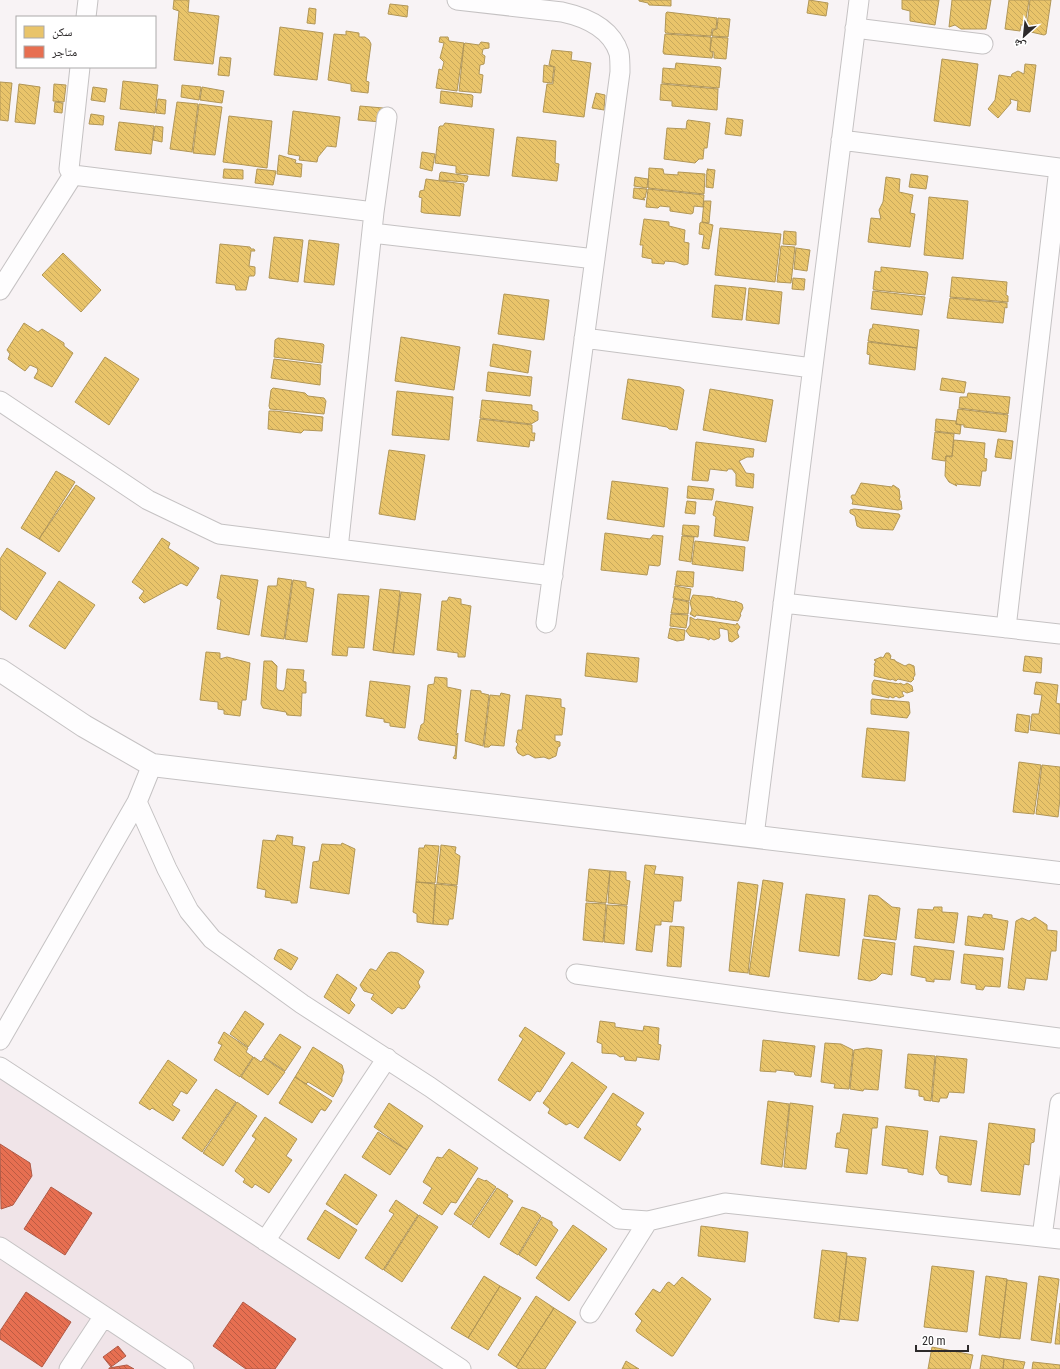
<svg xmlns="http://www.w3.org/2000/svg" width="1060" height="1369" font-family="'Roboto Condensed','Noto Naskh Arabic',sans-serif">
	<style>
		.built { fill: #f0e4e8 }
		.homes { fill: url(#homes-back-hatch); stroke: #b19657 }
		.shops { fill: url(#shops-back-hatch); stroke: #af5a46 }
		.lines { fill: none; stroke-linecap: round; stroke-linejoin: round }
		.minor-casing { stroke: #c5c2c3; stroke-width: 21 }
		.tertiary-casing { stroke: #c5c2c3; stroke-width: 24 }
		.minor { stroke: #fefdfe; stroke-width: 19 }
		.tertiary { stroke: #fefdfe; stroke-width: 22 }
	</style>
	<defs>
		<pattern id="homes-back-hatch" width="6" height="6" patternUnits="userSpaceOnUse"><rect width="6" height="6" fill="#e9c46a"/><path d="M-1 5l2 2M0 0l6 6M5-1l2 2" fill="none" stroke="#c8a95c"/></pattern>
		<pattern id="shops-back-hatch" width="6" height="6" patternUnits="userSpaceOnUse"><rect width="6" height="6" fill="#e76f51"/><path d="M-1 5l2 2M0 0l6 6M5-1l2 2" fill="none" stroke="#bc5b43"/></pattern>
	</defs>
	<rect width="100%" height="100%" fill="#f8f3f5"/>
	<path class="built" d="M0 1067 461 1369H0Z"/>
	<path class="homes" d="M174 0H189L188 12 219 16 213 64 174 60 179 11 173 9Z
		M639 0H671V6L649 5 648 3 639 1Z
		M809 0 828 3 826 16 807 13Z
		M902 0H939L935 25 910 21V11L902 9Z
		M952 0H991L986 29H961L955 25 949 27Z
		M1009 0H1029L1025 25H1021L1020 31 1005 29Z
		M1030 0H1051L1046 34 1044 35 1031 32 1032 26 1027 25Z
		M390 4 408 6 407 17 388 14Z
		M309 8 316 9 315 24 307 23Z
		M667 12 717 18 716 29H712L711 36 666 33 665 32 666 13Z
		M718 18 730 19 728 37 712 36 713 30 717 29Z
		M280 27 323 33 317 80 274 75Z
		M346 31 359 33V37H365L369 40 371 44 366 81 369 82 368 93 351 91V84L328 80 334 34 346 35Z
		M665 34 711 37 710 51 713 53 712 58 664 54 663 52Z
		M440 37H448L449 41 464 43 457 91 436 88 439 69 442 70 444 62 440 58 444 43 439 42Z
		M712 37 728 38 726 59 714 58V52L710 51Z
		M481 42 489 43V48L483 49 482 54 485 56 484 64 480 65 479 74 483 75 481 93 459 91 464 44 465 43 479 45Z
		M552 50 572 52 571 60 591 63 584 117 543 112 547 84H553L555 67 549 65Z
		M220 57 231 58 229 76 218 75Z
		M942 59 978 64 970 126 934 121Z
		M676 63 720 67 721 68 719 88 662 83 663 68 675 69Z
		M1025 64 1036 65 1030 112 1017 110 1018 101 1010 99 1011 103 998 118 988 109 995 100 999 75 1011 77 1012 74 1018 71 1024 74Z
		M544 65 554 67 552 83 543 82Z
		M123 81 158 85 155 113 120 109Z
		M0 82 12 83 8 121 0 120Z
		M19 84 40 87 35 124 15 122Z
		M54 84 66 85 64 102 53 101Z
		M661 84 718 89 717 110 672 106V101L660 100Z
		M182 85 201 87 199 100 181 97Z
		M93 87 107 89 105 102 91 100Z
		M202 87 224 91 222 103 200 100Z
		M441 91 472 95 473 96 472 107 440 103Z
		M596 93 605 95 604 110 592 108Z
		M158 99 166 100 165 114 156 113Z
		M55 102 63 103 62 113 54 112Z
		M177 102 198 104 192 152 170 149Z
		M199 104 222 107 215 155 193 153Z
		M360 106 383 108 381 122 358 120Z
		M293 111 340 117 336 147 327 146 318 157 317 162 299 160 300 156 288 154Z
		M91 114 104 116 103 125 89 124Z
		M229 116 272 121 267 168 223 162Z
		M727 118 743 120 741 136 725 134Z
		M688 120 710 123 707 148H704L703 159H699L695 163 664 159 667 128 686 129 687 121Z
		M119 122 154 126 151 154 115 150Z
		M445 123 494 129 489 176 456 173V166L435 163 439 127 440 126H443Z
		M155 126 163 127 162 142 153 140Z
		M517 137 556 141 555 163 559 164 557 181 512 176Z
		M422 152 435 154 432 171 420 168Z
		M279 155 296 160 295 163 302 164 301 177 277 174Z
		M649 168 663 169 664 174 678 175V172L705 174 704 194 648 188Z
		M224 169 243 170V179L223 178Z
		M257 169 276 171 273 185 255 183Z
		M707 169 715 170 713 188 706 187 707 170H709Z
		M441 172 468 176 467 181 466 182 439 180 440 173Z
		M911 174 928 176 926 189 909 187Z
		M635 177 648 179 647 188 634 186Z
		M886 177 900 179 899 192 913 195 910 213 915 214 910 247 868 242 871 218 881 219 879 210 883 202Z
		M426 179 464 184 460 216 424 213 421 212 422 198 419 197 420 191 424 190Z
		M634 188 647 189 645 198H643L645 200 633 198Z
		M648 189 704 195 703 207 694 206 693 213 691 214 670 211V207L660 206 658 208 646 207Z
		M929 197 968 201 963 259 924 255Z
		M704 201H711L709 223 702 222Z
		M644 219 669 222V226L685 230 684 242 689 243 688 264 684 265 676 262 665 261 664 264 652 263V259L642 257 643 245H640Z
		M702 222 713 225 709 249 702 248 704 235 699 234 700 223Z
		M720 228 781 234 775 282 715 275Z
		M784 231 796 232V245L783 244Z
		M274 237 303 240 298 282 269 278Z
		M309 240 339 244 334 285 304 282Z
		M220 244 250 247 251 249H254L255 251H251L249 266 255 267V274L254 276H249L246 290H236L235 285 216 283Z
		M781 246 795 247 791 283 777 282Z
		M796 248 810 250 807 271 794 269Z
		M63 253 101 290 81 312 42 275Z
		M881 267 927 272 928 274 925 295 875 290 873 289 875 271 881 272Z
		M952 277 1007 282 1006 295 1008 296V302L950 297Z
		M793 278 805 279 804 290 792 289Z
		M715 285 746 288 742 320 712 317Z
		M749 288 782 292 779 324 746 320Z
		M873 291 925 297 922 315 871 309Z
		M504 294 549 300 544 340 498 334Z
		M950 298 1007 303V308L1005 307 1003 323 947 318Z
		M24 323 38 332 42 329 64 343V346L73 353 52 387 34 378 38 371 37 368 30 365 25 371 8 359 10 354 7 350Z
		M873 324 919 330 917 348 868 341 870 329H872Z
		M401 337 460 347 454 390 395 381Z
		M278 338 323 344 324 345 322 363 274 357 275 340Z
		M868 342 917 348 915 370 869 364 870 355 867 354Z
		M493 344 531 351 528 373 490 366Z
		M105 357 139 379 109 425 75 402Z
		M274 359 321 365 320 385 271 378Z
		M488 372 532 377 530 396 486 391Z
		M942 378 966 382 964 393 940 390Z
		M628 379 680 387 684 390 677 430 669 429 667 427 622 419Z
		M273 388 305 393 308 396 324 398 326 401 324 414 270 409 269 406 271 390Z
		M710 389 773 400 766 442 703 430Z
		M397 391 453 397 449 440 392 435Z
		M968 393 1010 397 1008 414 959 408 960 397H967Z
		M482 400 532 405V410L538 412V420L531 424 480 418Z
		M958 409 1008 415 1006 432 964 427V425L956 424Z
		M269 411H275L323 417 322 431 304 430 301 433 268 429Z
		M480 419 532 425V433H535L534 441 530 440 529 447 477 441Z
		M936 419 956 421V424L961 425 960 434 935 431Z
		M935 432 954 434 952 456H946L945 461 932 459Z
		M998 439 1013 441 1011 459 995 457Z
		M954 440 985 443 984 458 987 459 986 471H982L980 486 955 484 957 486 949 482 945 476 946 456 952 457Z
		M696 442 754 449 753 457H747L739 461 746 473 754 474 753 488 736 486V474L732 469H728L727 471 710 469 708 481 692 480Z
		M389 450 425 455 415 520 379 514Z
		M56 471 75 482 39 539 21 528Z
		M612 481 668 488 664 527 607 519Z
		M861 483 892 487 893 485 899 489 900 497 899 500 901 501 902 509 898 510 852 504 853 501 851 497 852 495H855Z
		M76 485 95 498 59 552 39 539Z
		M688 486 714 489 712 500 687 498Z
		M687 501 696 502 695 514 685 513Z
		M716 501 753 507 748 541 714 536 716 517 713 515Z
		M854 509 899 514 900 516 893 530 861 528 857 526 855 516 850 513V510Z
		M683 525 699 526 698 537 682 535Z
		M605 533 650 539 653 535 663 536 660 565 658 566 649 565 647 575 601 570Z
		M682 536 694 537 691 562 679 560Z
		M162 538 170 543 168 548 199 568 187 586 181 583 144 603 139 598 144 591 132 582Z
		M695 541 745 547 743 571 692 564Z
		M7 548 46 573 16 620 0 609V559Z
		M677 571 694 572 693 587 675 585Z
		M221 575 258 580 249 635 217 629 221 600 217 598Z
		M278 578 292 580 284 639 261 636 268 586H277Z
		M293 580 306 582V587L314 589 307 642 285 639Z
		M59 581 95 605 65 649 29 626Z
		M675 586 691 589 689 601 673 598Z
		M380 589 400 591 393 653 373 650Z
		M401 592 421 594 414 655 393 653Z
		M338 594 369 596 364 648 348 647 347 656 332 655Z
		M693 595 713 597 717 599V598L735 602V601L742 604 743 608 740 614 741 615 738 621 696 615 695 617 690 614 692 610 690 602Z
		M449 597 461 599V604L471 606 465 657H458V653L437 650 442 601H447Z
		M674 599 689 602 688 614 671 613Z
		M671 614 688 615 686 628 670 626Z
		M690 617 696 620 697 619 736 625 737 623 740 627 737 632 739 637 732 642 729 641 728 630 720 628 719 630 720 636 719 638 714 640 710 638 709 640 705 638 690 636 686 631 690 625Z
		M670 628 685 630 684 640 677 641 668 638Z
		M206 652 220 653V659L227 657 250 663 246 700H242L240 716 224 714V710L218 709V702L200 700Z
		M587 653 639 658 637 682H635L585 676Z
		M886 653H889L891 656 890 659 895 660V661L905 666 909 664 914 666 915 675 913 678 914 679 911 682 898 679 896 681 892 679 891 680 874 676 875 665H874L876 661 874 660 881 657 883 658Z
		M1025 656 1042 658 1041 673 1023 671Z
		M264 661H272L277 666 276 687 278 690 283 691 285 688 287 669 304 670 303 681 306 682V693H302L301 716 287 715 286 712 263 708 261 704Z
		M435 677 447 678V687L461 690 456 735 458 733 456 759 453 758 455 755 456 746 419 740 418 738 421 725 424 723 428 685 434 684Z
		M874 680 899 684 900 683 904 685 907 683 912 686 913 691 907 693 903 691 902 693 904 696 899 698 896 696 893 698 889 696V698L872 694V684Z
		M370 681 410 686 405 728 390 726V723L384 722V719L366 716Z
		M1036 682 1058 685 1056 703 1060 704V734L1030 730 1032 714H1039L1042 695 1034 694Z
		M471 690 481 691V693L489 695 483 746 465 741Z
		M501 693 510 695 504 746 491 745 489 747H484L490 695 500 696Z
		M526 695 561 699V707L565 708 562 735H555V741L560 742V746L558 747 556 756 549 759 544 757 535 758 528 754 523 756 518 753 516 748 518 744 516 742 518 730H522Z
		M872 699 909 702 910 713 907 718 871 714V701Z
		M1017 714 1030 716 1028 733 1015 731Z
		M867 728 909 732 905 781 862 777Z
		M1019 762 1041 765 1034 814 1013 812Z
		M1042 765 1060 767V798L1058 817 1036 814Z
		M277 835 293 837 292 845 305 847 297 903H291V901L265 897 266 890 257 888 263 840 275 841Z
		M342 843 355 849 349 894 310 888 313 862 319 861 322 844 341 845Z
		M425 845 439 846 435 883 416 882 419 848H424Z
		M441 845 456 847 455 853 460 856 457 885 437 883Z
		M645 865 656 866 654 874 683 877 681 901H674L672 922 661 921V925H655L652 952 636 950Z
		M589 869 610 871 606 903 586 901Z
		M610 871 626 872V880L630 881 627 905 608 903Z
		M763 880 783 883 769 977 749 974Z
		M416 882 435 884V886L433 924 417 922V914L413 912Z
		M738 882 758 885 748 973 729 971Z
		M436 884 457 886 453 919H449L448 925 433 924Z
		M806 894 845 899 839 956 799 951Z
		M869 895 878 896 892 907 900 908 896 940 864 936Z
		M586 903 606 904 603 942 583 940Z
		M607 905 627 906 624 944 604 942Z
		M934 907H942V912L958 913 954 943 915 938 918 909 933 910Z
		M984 914 992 915V918L1008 921 1004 950 965 945 968 916 982 918Z
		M1035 917 1047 925V930L1057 931 1056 951H1051L1047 980 1026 978 1024 990 1008 988 1016 921 1022 918 1029 921Z
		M670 926 684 927 681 967 667 966Z
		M863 939 895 943 892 975 882 973 876 979 870 981 858 979Z
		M914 946 954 951 950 980 934 979V982L926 981V978L911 975Z
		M281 949 298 958 291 970 274 959 278 950Z
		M391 952 398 953 423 970 424 972 418 982 420 987 405 1008 402 1009 398 1007 392 1014 371 999 374 994 364 991 360 985 370 969H372L376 971 388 953Z
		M964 954 1003 958 1000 987 985 986 983 990 976 989V985L961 983Z
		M337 974 357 988 350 1000 355 1005 349 1014 324 997Z
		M245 1011 264 1024 248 1047 230 1034Z
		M600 1021 615 1023V1027L643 1031 644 1026 659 1028 658 1044 661 1045 659 1060 637 1057 636 1061 625 1060 624 1056 620 1057 616 1054 602 1053V1044L597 1042Z
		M525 1027 565 1053 540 1092 537 1091 530 1101 498 1080 523 1039 519 1036Z
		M224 1032 248 1048 246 1052 253 1057 240 1077 214 1060 222 1045 218 1043Z
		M280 1034 301 1047 285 1071 264 1057Z
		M763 1040 815 1046 811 1077 795 1075 794 1072 776 1070V1072L760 1071Z
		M825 1043 841 1044 853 1050 849 1089 834 1088 835 1084 821 1082Z
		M313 1047 342 1065 344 1072 342 1077V1081L333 1097 308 1082 306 1084 295 1077Z
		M867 1048 882 1050 878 1090 864 1089 863 1091 850 1089 854 1050Z
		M908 1054 935 1056 931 1101 924 1100V1097L919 1096V1090L905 1088Z
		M936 1056 967 1059 964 1093 949 1092 947 1098H940L939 1102 932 1101Z
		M254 1057 261 1062 264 1058 285 1072 268 1095 241 1077Z
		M168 1060 197 1080 187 1094 181 1091 172 1105 180 1110 173 1121 152 1108 150 1110 139 1103Z
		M572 1062 607 1087 578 1128 570 1123 566 1125 548 1113 550 1109 543 1103Z
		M295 1077 332 1101 325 1111 321 1109 312 1123 279 1103Z
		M216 1089 236 1102 202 1152 182 1138Z
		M613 1093 644 1113 636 1125 641 1129 620 1161 584 1138Z
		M768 1101 789 1104V1107L782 1167 761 1164Z
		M237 1102 257 1116 223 1166 203 1153Z
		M389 1103 423 1126 407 1150 374 1127Z
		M790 1103 813 1106 806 1169H805L784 1167Z
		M843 1114 878 1118 877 1128H872L867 1174 846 1172 849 1149 835 1147 837 1133H840Z
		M265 1117 297 1139 286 1156 292 1160 269 1193 255 1184 252 1188 243 1182 245 1179 235 1171 256 1139 252 1136Z
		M989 1123 1035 1129 1034 1142 1031 1143 1029 1165 1024 1164 1020 1195 981 1191Z
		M886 1126 928 1131 923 1175 908 1172V1169L882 1165Z
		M378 1132 407 1150 390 1175 362 1157Z
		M940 1136 977 1141 971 1185 948 1182V1176L940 1174 936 1168Z
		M449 1149 478 1168 456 1203 451 1202 442 1215 423 1203 432 1188 423 1182 437 1157 442 1158Z
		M345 1174 377 1195 357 1225 326 1204Z
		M478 1178 485 1181 486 1180 496 1187 471 1225 454 1214Z
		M497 1188 508 1195 507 1197 513 1201 489 1238 472 1226Z
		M396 1200 418 1215 383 1270 365 1258 394 1214 389 1211Z
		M522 1207 536 1212 541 1216 518 1255 500 1244Z
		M325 1210 357 1230 339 1259 307 1239Z
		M419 1215 438 1227 402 1282 384 1270Z
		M542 1217 552 1222V1225L558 1230 536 1266 519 1255Z
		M573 1225 607 1249 569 1301 536 1278Z
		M701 1226 748 1232 745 1262 698 1256Z
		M822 1250 847 1253 839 1322 814 1318Z
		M847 1256 866 1258 858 1321 839 1319Z
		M932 1266 974 1271 967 1332 924 1327Z
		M484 1276 500 1286 468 1338 451 1328Z
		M986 1276 1007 1279 1000 1338 979 1335Z
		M1039 1276 1059 1279 1051 1343 1031 1340Z
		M682 1277 711 1299 673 1356H671L637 1332 636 1330 642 1321 635 1314 653 1289 660 1293 667 1283 669 1282 674 1286Z
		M1007 1280 1027 1283 1020 1339 1000 1337Z
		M500 1286 521 1298 488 1350 468 1338Z
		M536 1296 554 1308 516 1367 498 1355Z
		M1060 1303V1344H1055Z
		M554 1308 576 1322 545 1369H519L516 1367Z
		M932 1347 973 1355 970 1369H928Z
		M982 1355 1004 1359 1003 1369H980Z
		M1004 1359 1025 1362 1023 1369H1003Z
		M626 1361 639 1369H622Z
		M1033 1362 1060 1365V1369H1032Z"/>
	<path class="shops" d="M0 1144 30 1163 32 1176 13 1205 1 1209Z
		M51 1187 92 1213 65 1255 24 1229Z
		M26 1292 71 1322 42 1367 0 1339V1331Z
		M243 1302 296 1339 275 1369H246L213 1346Z
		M118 1346 126 1356 111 1367 103 1357Z
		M127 1365 134 1369H109V1368Z"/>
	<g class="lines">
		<defs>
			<path id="minor" d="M457 0 562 12C585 17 611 28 619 53 620 58 620 66 620 72L546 623
				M86 17 88 0
				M855 28 983 44
				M80 67 69 169 73 175 374 212
				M841 140 1060 168
				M372 233 595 259
				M0 290 73 175
				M584 338 812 368
				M0 401 148 500 219 534 553 576
				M338 549 374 212 387 117
				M783 603 1060 634
				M1006 628 1059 168
				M137 802 167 869 189 911 212 939 302 1004 430 1087 619 1219 648 1221
				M754 836 859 0
				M576 974 787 1003 1060 1038
				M0 1040 137 802 152 765
				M0 1067 461 1369
				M1042 1237 1060 1103
				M265 1241 387 1058
				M0 1247 184 1369
				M590 1313 648 1221 725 1203 1060 1239
				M69 1369 104 1316"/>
			<path id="tertiary" d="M0 670 84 726 152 765 1060 873"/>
		</defs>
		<use href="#minor" class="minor-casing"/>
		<use href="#tertiary" class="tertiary-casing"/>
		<use href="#minor" class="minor"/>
		<use href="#tertiary" class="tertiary"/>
	</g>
	<rect x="16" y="16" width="140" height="52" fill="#ffffff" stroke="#abaaaa"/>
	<rect x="24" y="26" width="20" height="12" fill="#e9c46a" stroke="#abaaaa"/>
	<text x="52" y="36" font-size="12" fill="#2d2a2b">سكن</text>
	<rect x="24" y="46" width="20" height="12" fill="#e76f51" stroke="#abaaaa"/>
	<text x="52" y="56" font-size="12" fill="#2d2a2b">متاجر</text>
	<g transform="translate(1024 36) rotate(207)" stroke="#ffffff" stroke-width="3" paint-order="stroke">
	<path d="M0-3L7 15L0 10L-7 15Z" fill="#2d2a2b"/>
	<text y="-6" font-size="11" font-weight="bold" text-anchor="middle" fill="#2d2a2b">ش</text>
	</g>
	<path d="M916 1345v6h52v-6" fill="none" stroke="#2d2a2b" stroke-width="2"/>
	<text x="922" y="1345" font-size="12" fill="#2d2a2b" stroke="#ffffff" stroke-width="3" paint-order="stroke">20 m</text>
</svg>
